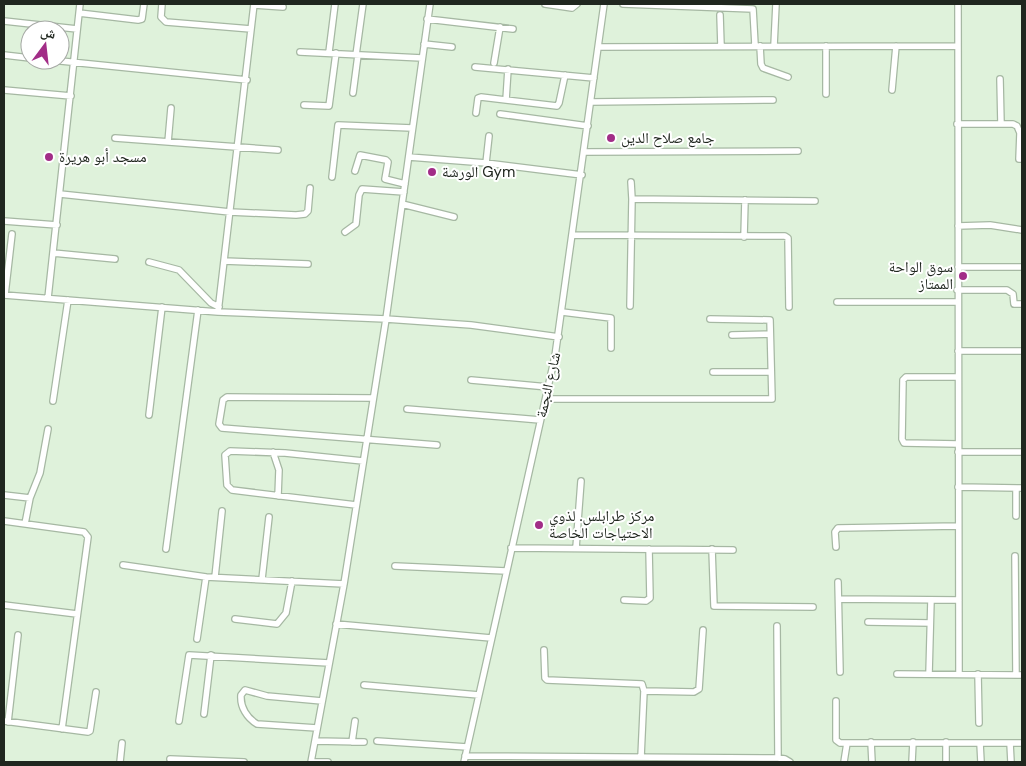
<svg xmlns="http://www.w3.org/2000/svg" width="1026" height="766" font-family="'DM Sans','Noto Naskh Arabic',sans-serif">
	<style>
		.lines { fill: none; stroke-linecap: round; stroke-linejoin: round }
		.minor-casing { stroke: #a6b8a3; stroke-width: 8 }
		.minor { stroke: #fff; stroke-width: 5.5 }
		.poi-dot { fill: #a22d87; stroke: #fff; stroke-width: 2 }
		.labels { text-anchor: middle; dominant-baseline: central; stroke-width: 4; stroke-linejoin: round; paint-order: stroke }
		.poi-label { font-size: 15px; fill: #20271f; stroke: #fff; text-anchor: start }
		.street-label { font-size: 15px; fill: #20271f; stroke: #fff }
	</style>
	<rect width="100%" height="100%" fill="#dff2db"/>
	<g class="lines">
		<defs>
			<path id="minor" d="M162 4 161 17 166 22 251 29
				M545 4 572 8 577 4
				M623 4 753 9 755 45
				M958 4 959 674
				M254 5 283 7
				M79 13 138 20 142 19 144 4
				M720 15 721 46
				M427 19 513 29
				M4 21 77 29
				M424 44 452 47
				M760 46 761 64 763 68 788 77
				M774 46 776 4
				M599 47 957 46
				M300 52 422 58
				M329 52 335 4
				M4 55 30 58
				M356 55 363 4
				M51 60 247 80
				M494 63 500 27
				M475 67 594 78
				M1000 79 1001 124
				M4 90 71 96
				M892 90 896 46
				M353 93 358 55
				M826 94V46
				M506 100 508 69
				M591 102 773 100
				M304 105 329 106 336 53
				M476 113 478 98 481 97 557 106 559 103 565 75
				M500 114 588 126
				M957 124H1013L1017 126 1020 133 1019 159H1022
				M115 138 278 150
				M168 142 171 108
				M585 152 798 151
				M409 157 486 163 582 175
				M486 163 489 136
				M355 171 360 155 386 160 388 162 385 179 405 184
				M332 177 338 125 412 128
				M631 182 632 199
				M60 194 230 212 296 215 305 214 308 211 310 188
				M402 204 454 217
				M4 221 57 225
				M958 226 990 225 1022 230
				M345 232 356 224 359 195 362 189 404 192
				M573 235 785 236 788 238 789 307
				M744 237 745 200
				M53 253 115 259
				M224 261 308 264
				M149 262 179 270 211 303 219 307
				M958 267H1022
				M957 290H1007L1013 294 1014 304H1022
				M4 295 218 312 386 319 471 325 559 337
				M5 295 12 234
				M48 298 80 4
				M837 302H957
				M630 306 632 199 815 201
				M218 312 254 4
				M562 312 611 318V348
				M732 335 770 334
				M958 351H1022
				M713 372H770
				M958 377H906L903 380 902 439 904 443 958 444
				M471 380 548 387
				M372 398 227 397 223 400 219 424 222 428 437 445
				M546 399H772L770 320 710 319
				M53 401 68 300
				M407 409 540 420
				M149 415 162 307
				M273 452 279 470 278 496
				M958 452H1022
				M958 487 1022 488
				M4 495 30 498
				M356 505 232 490 227 485 225 455 230 451 285 453 363 461
				M1016 516V488
				M4 521 84 532 88 537 62 729
				M25 524 30 498 40 473 48 429
				M836 547 835 532 838 528 958 526
				M511 548 733 550
				M576 548 581 481
				M166 549 198 310
				M712 549 714 606 813 607
				M1015 556 1016 675
				M123 565 206 577 344 584
				M395 566 506 571
				M215 577 222 511
				M262 579 269 517
				M838 582 840 672
				M839 599 959 600
				M624 600 646 601 650 598 649 549
				M4 605 77 614
				M235 619 277 624 286 613 292 581
				M868 622 930 623
				M336 624 491 638
				M777 626 778 758
				M197 639 206 577
				M544 650 545 678 547 680 642 684 644 691 641 757
				M897 674 1022 675
				M929 674 931 600
				M978 674 979 723
				M364 685 479 695
				M644 691 694 692 699 689 703 630
				M836 701V740L840 743H1022
				M204 714 211 655
				M4 721 88 732 90 731 96 692
				M179 721 189 655 329 663
				M8 722 18 635
				M317 728 257 724C247 718 240 707 241 695L245 690 267 696 322 701
				M315 741 364 742
				M377 741 467 747
				M352 742 355 721
				M871 742 872 762
				M946 742V762
				M980 743 981 762
				M1010 743 1011 762
				M465 756 778 758 785 759 790 762
				M170 759 244 762
				M120 762 122 743
				M311 762 344 584 386 319 430 4
				M311 762H328
				M464 762 555 356 604 4
				M844 762 847 743
				M912 762 913 742"/>
		</defs>
		<use href="#minor" class="minor-casing"/>
		<use href="#minor" class="minor"/>
	</g>
	<g class="poi-dot">
		<circle cx="611" cy="138" r="5"/>
		<circle cx="49" cy="157" r="5"/>
		<circle cx="432" cy="172" r="5"/>
		<circle cx="963" cy="276" r="5"/>
		<circle cx="539" cy="525" r="5"/>
	</g>
	<g class="labels">
		<g class="poi-label">
			<text x="621" y="138">جامع صلاح الدين</text>
			<text x="59" y="157">مسجد أبو هريرة</text>
			<text x="442" y="172">الورشة Gym</text>
			<text x="953" y="267" text-anchor="end">سوق الواحة<tspan x="953" dy="17">الممتاز</tspan></text>
			<text x="549" y="516">مركز طرابلس. لذوي<tspan x="549" dy="17">الاحتياجات الخاصة</tspan></text>
		</g>
		<g class="street-label">
			<text transform="translate(548 385) rotate(-77)">شارع النجمة</text>
		</g>
	</g>
	<rect width="1026" height="766" fill="none" stroke="#20271f" stroke-width="10"/>
	<g transform="translate(45 45) rotate(15)"><circle r="24" fill="#ffffff" stroke="#a6a9a5"/>
	<path d="M0-4L9 19L0 12L-9 19Z" fill="#a22d87"/>
	<text y="-8" font-size="14" font-weight="bold" text-anchor="middle" fill="#20271f">ش</text>
	</g>
</svg>
